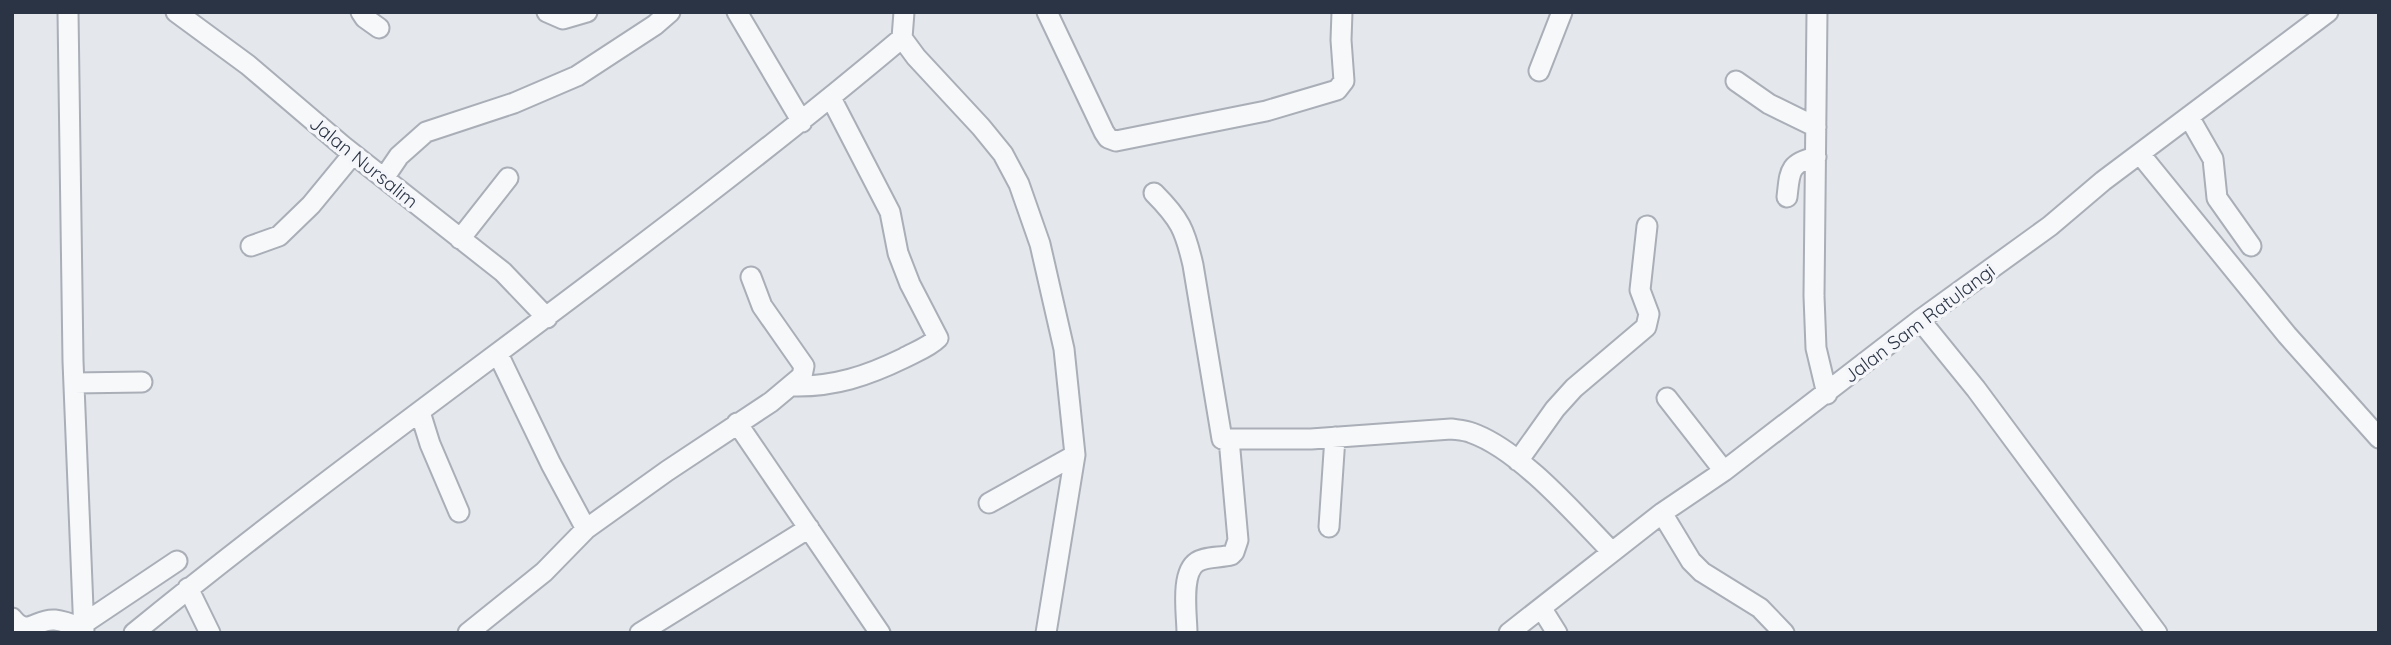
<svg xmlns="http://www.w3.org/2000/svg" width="2391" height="645" font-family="Quicksand,sans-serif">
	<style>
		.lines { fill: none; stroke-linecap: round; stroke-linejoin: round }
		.minor-casing { stroke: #a9aeb7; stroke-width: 23 }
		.minor { stroke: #f7f8fa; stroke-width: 19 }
		.labels { text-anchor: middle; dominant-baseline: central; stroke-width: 7; stroke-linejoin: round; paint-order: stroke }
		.street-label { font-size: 19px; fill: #2b3445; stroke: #f4f6f9 }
	</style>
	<rect width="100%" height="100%" fill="#e4e7ec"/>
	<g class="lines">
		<defs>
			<path id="minor" d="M68 12 73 361 84 633
				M176 12 248 65 343 146 503 272 547 318
				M361 12 365 18 379 28
				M547 12 563 19 587 12
				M737 12 802 122
				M1047 12 1104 132 1108 138 1116 141 1266 111 1337 90 1344 81 1341 40 1342 12
				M1817 12 1814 296 1816 348 1827 394
				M902 38 916 57 981 127 1003 154 1019 184 1040 244 1064 349 1075 455 1046 633
				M1539 71 1562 12
				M1736 81 1769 104 1816 127
				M2189 117 2213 159 2217 198 2251 246
				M2140 154 2287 335 2379 438
				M384 178 399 156 426 132 514 103 577 76 655 25 670 12
				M1154 193C1180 219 1185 230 1193 265L1222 439H1311L1451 429C1458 430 1465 430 1472 433 1520 450 1576 515 1612 552
				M1787 197C1790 172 1788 163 1816 157
				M460 239 508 178
				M251 246 279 236 311 205 353 154
				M1920 320 1976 389 2157 633
				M498 354 551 464 586 529 667 471 771 402 802 376 804 366 762 306 751 277
				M74 383 142 382
				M793 386C834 387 867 376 904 358 915 352 929 347 938 338L910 284 898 253 890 212 831 98
				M1667 398 1724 471
				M420 412 430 444 459 512
				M737 423 880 633
				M1518 461 1555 409 1574 388 1646 327 1649 314 1640 290 1647 226
				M989 503 1075 455
				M1662 513 1691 561 1702 572 1760 608 1784 633
				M1329 527 1335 437
				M188 588 210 633
				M1542 609 1557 633
				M12 618C28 638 36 618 55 620 65 621 74 625 84 629
				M83 624 177 561
				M134 633C385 428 654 247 902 38L904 12
				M468 633 544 572 586 529
				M640 633 809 528
				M1187 633C1187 615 1180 573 1197 562 1206 556 1221 558 1231 555L1234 552 1238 540 1229 439
				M1509 633 1662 513 1724 471 1920 320 2050 226 2103 181 2328 12"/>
		</defs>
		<use href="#minor" class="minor-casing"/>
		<use href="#minor" class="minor"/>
	</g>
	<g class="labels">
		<g class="street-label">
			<text transform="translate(364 162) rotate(39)">Jalan Nursalim</text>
			<text transform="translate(1919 323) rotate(-37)">Jalan Sam Ratulangi</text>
		</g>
	</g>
	<rect width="2391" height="645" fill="none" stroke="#2b3445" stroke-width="28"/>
</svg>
